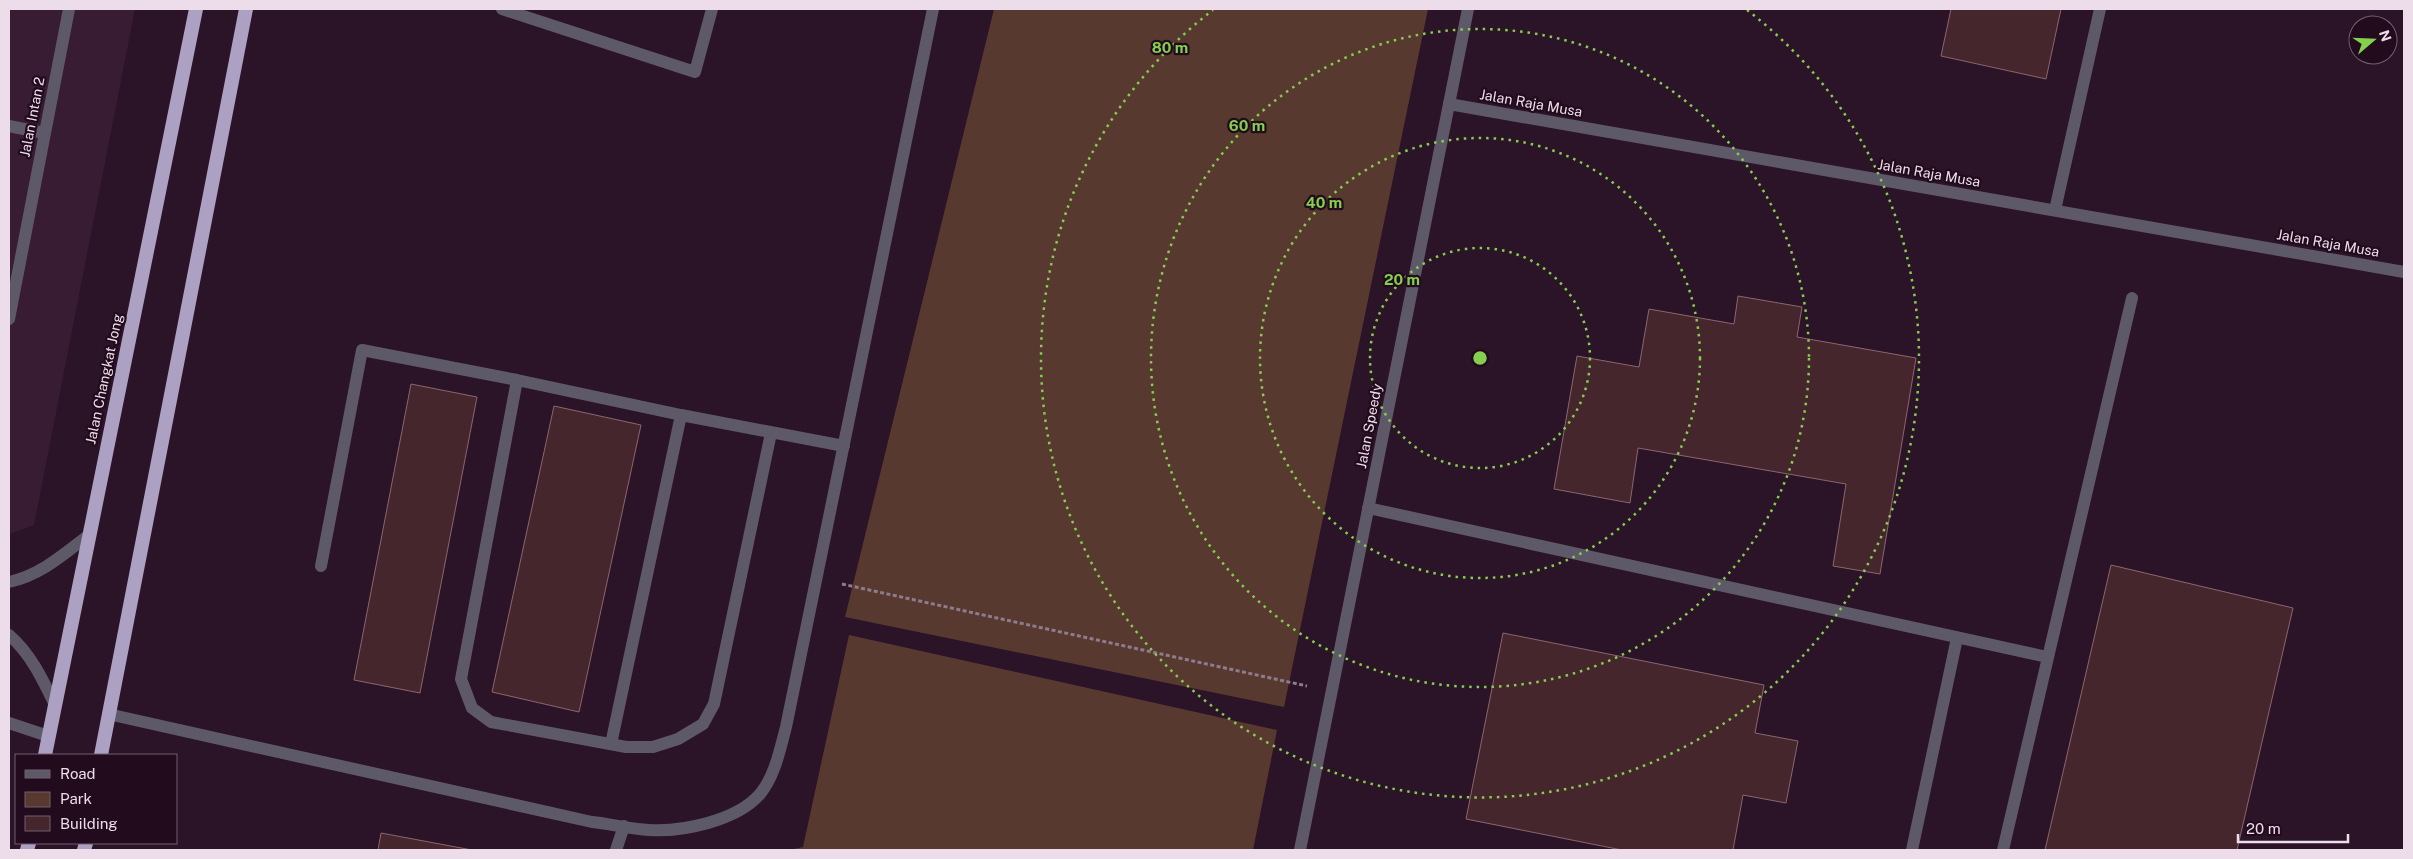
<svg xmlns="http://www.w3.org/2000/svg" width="2413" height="859" font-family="'Public Sans',sans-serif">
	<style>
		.built { fill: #381c34 }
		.green { fill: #583930 }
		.building { fill: #46262d; stroke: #8b666e }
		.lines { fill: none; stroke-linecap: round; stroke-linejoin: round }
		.path { stroke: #8e7b8b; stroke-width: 3; stroke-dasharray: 4 2.5; stroke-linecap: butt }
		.service { stroke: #5e5968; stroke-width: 12 }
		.minor { stroke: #5e5968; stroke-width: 12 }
		.tertiary { stroke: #5e5968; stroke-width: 12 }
		.trunk { stroke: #ada1c3; stroke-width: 14 }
		.ring { fill: none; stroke: #84d04e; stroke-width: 2.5; stroke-dasharray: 2.5 5 }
		.labels { text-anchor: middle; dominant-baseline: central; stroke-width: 4.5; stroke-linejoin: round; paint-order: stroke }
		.street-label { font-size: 14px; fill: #edddea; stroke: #210b1d }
		.centre { fill: #84d04e; stroke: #210b1d; stroke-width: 2.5 }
		.ring-label { font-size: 15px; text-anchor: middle; font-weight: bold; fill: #84d04e; stroke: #210b1d; stroke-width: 4.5; stroke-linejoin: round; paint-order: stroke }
	</style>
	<rect width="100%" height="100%" fill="#2b1427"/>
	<path class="built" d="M9 9H135L34 525 9 534Z"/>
	<path class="green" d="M994 9H1428L1284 707 845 617Z
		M849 635 1277 730 1253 850H789L803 847Z"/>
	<path class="building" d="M1951 9H2061L2046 79 1941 56Z
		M1738 296 1802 307 1797 337 1916 358 1880 574 1833 566 1846 484 1638 448 1630 503 1554 489 1577 356 1639 367 1649 309 1734 324Z
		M411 384 477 397 420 693 354 680Z
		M554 406 641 425 579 712 492 692Z
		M2111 565 2293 608 2237 850H2045Z
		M1503 633 1764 685 1755 733 1798 741 1786 803 1743 795 1733 850H1622L1466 819Z
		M381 833 472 850H378Z"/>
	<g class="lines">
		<path class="path" d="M842 584 1307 686"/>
		<path class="service" d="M502 9 695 72 712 9
			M9 126 44 133
			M2055 210 2100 9
			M771 433 714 704 703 724 678 739 653 747H626L491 722 472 708 461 679 517 380 681 415 844 446
			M1368 508 2047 657
			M321 566 362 350 517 380
			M9 723 48 736
			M611 744 681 415
			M1912 850 1957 638
			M2003 850 2132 298"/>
		<path class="minor" d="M1449 104 2404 272
			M9 319 69 9
			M108 714 592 822C611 824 630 829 649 830 682 832 737 821 760 794 775 776 780 749 786 727L933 9
			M616 850 624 826"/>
		<path class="tertiary" d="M9 582C41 575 64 554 89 535
			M9 635C30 653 42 678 54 703
			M1300 850 1468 9"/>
		<path class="trunk" d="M45 755 196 9
			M101 755 246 9
			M27 850 29 843
			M84 850 86 843"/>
	</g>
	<g class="ring">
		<circle cx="1480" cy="358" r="110"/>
		<circle cx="1480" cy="358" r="220"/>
		<circle cx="1480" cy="358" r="329"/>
		<path d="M1747 10A439 439 0 1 1 1213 10"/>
	</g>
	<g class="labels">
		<g class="street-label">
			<text transform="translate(1531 103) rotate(10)">Jalan Raja Musa</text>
			<text transform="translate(32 117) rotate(-79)">Jalan Intan 2</text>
			<text transform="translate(1929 173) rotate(10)">Jalan Raja Musa</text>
			<text transform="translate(2328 243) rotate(10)">Jalan Raja Musa</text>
			<text transform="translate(104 379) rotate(-78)">Jalan Changkat Jong</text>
			<text transform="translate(1369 426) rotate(-79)">Jalan Speedy</text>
		</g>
	</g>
	<circle cx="1480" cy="358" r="8" class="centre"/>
	<g class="ring-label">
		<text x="1170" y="53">80 m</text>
		<text x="1247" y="131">60 m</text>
		<text x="1324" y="208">40 m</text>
		<text x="1402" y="285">20 m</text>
	</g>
	<rect width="2413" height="859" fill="none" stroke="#edddea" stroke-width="20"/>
	<rect x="15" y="754" width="162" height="90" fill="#210b1d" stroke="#735f6f"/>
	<rect x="25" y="770" width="25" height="8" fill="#5e5968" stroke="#735f6f"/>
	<text x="60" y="779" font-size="15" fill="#edddea">Road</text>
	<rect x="25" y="792" width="25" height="15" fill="#583930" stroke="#735f6f"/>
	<text x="60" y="804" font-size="15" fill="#edddea">Park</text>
	<rect x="25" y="816" width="25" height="15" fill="#46262d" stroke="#735f6f"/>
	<text x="60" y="829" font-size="15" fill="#edddea">Building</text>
	<g transform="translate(2373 40) rotate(71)"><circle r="24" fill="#210b1d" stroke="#735f6f"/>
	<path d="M0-4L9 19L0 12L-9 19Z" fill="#84d04e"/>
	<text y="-8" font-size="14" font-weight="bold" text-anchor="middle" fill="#edddea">N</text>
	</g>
	<path d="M2238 834v8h110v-8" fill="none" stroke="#edddea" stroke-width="2.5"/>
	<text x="2246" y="834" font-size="15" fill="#edddea" stroke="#210b1d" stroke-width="4" paint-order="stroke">20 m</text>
</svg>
